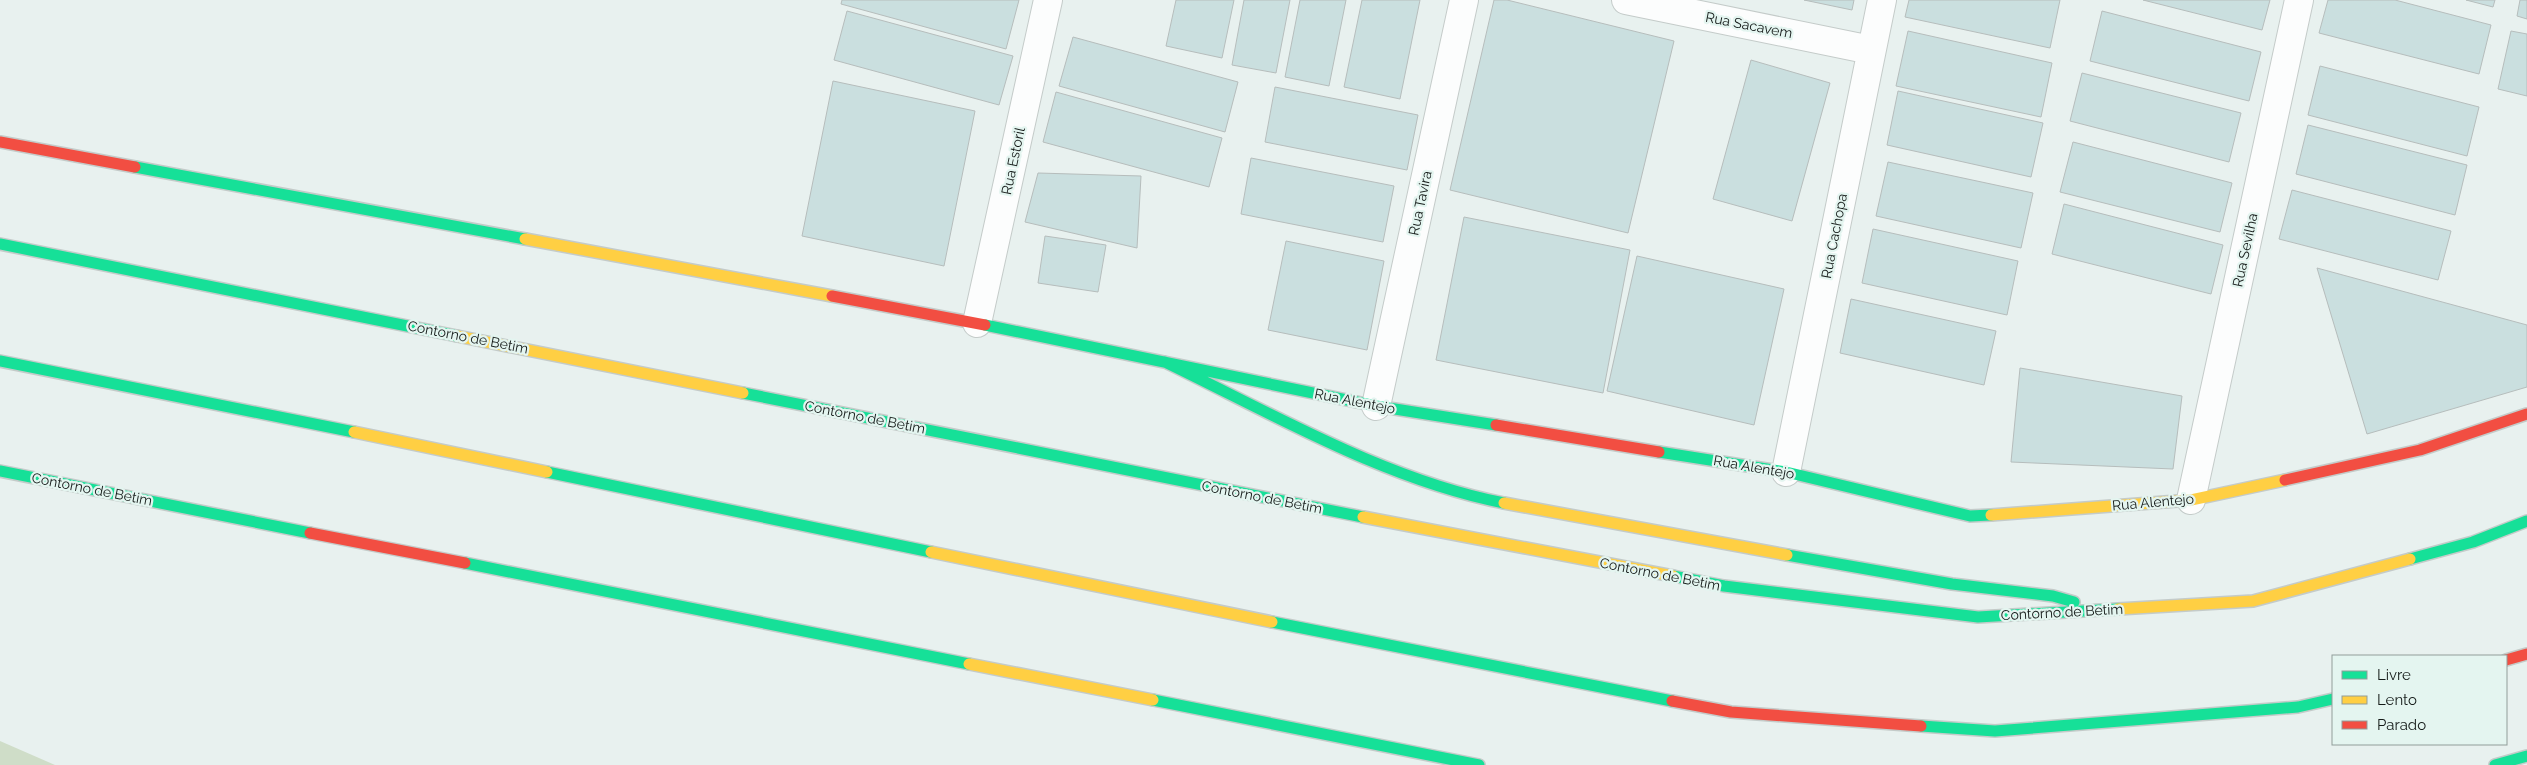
<svg xmlns="http://www.w3.org/2000/svg" width="2527" height="765" font-family="Raleway,sans-serif">
	<style>
		.green { fill: #cfddc8 }
		.building { fill: #cadfdf; stroke: #b6bdbc }
		.lines { fill: none; stroke-linecap: round; stroke-linejoin: round }
		.street-casing { stroke: #c4cbc9; stroke-width: 30 }
		.fast-casing { stroke: #c4cbc9; stroke-width: 14 }
		.slow-casing { stroke: #c4cbc9; stroke-width: 14 }
		.jam-casing { stroke: #c4cbc9; stroke-width: 14 }
		.street { stroke: #fcfdfd; stroke-width: 28 }
		.fast { stroke: #16e098; stroke-width: 11 }
		.slow { stroke: #ffcf43; stroke-width: 11 }
		.jam { stroke: #f24e42; stroke-width: 11 }
		.labels { text-anchor: middle; dominant-baseline: central; stroke-width: 4.5; stroke-linejoin: round; paint-order: stroke }
		.street-label { font-size: 14px; fill: #141a18; stroke: #e4f5f0 }
	</style>
	<rect width="100%" height="100%" fill="#e8f1ef"/>
	<path class="green" d="M0 741 55 765H0Z"/>
	<path class="building" d="M842 0H1019L1006 49 841 4Z
		M1176 0H1234L1222 58 1166 46Z
		M1244 0H1290L1276 73 1232 65Z
		M1300 0H1346L1329 86 1285 77Z
		M1362 0H1420L1400 99 1344 87Z
		M1494 0H1507L1674 41 1628 233 1450 190Z
		M1804 0H1854L1852 10Z
		M1909 0H2060L2050 48 1905 17Z
		M2143 0H2270L2262 30Z
		M2328 0H2395L2491 25 2479 74 2319 33Z
		M2466 0H2495L2493 7Z
		M2520 0H2527V19L2517 16Z
		M847 11 1013 56 999 105 834 60Z
		M2102 11 2261 52 2249 101 2090 61Z
		M1908 31 2052 63 2041 117 1896 86Z
		M2511 31 2527 34V96L2498 89Z
		M1073 37 1238 82 1225 132 1059 86Z
		M1751 60 1830 83 1792 221 1713 199Z
		M2320 66 2479 107 2467 156 2308 115Z
		M2082 73 2241 113 2229 162 2070 121Z
		M833 81 975 111 944 266 802 236Z
		M1275 87 1418 115 1407 170 1265 142Z
		M1898 91 2043 123 2031 177 1887 145Z
		M1056 92 1222 138 1209 187 1043 142Z
		M2308 125 2467 165 2455 215 2296 174Z
		M2073 142 2232 183 2220 232 2060 192Z
		M1251 158 1394 186 1383 242 1241 214Z
		M1888 162 2033 193 2021 248 1876 216Z
		M1038 173 1141 176 1137 248 1025 222Z
		M2292 190 2451 231 2438 280 2279 239Z
		M2064 204 2223 245 2211 294 2052 254Z
		M1464 217 1630 250 1603 393 1436 360Z
		M1873 229 2018 261 2007 315 1862 283Z
		M1045 236 1106 245 1098 292 1038 283Z
		M1286 241 1384 261 1367 350 1268 330Z
		M1637 256 1784 289 1754 425 1607 391Z
		M2317 268 2527 325V387L2367 434Z
		M1851 299 1996 331 1984 385 1840 353Z
		M2020 368 2182 396 2173 469 2011 462Z"/>
	<g class="lines">
		<defs>
			<path id="street" d="M1626 0 1871 50
				M977 323 1048 0
				M1376 406 1464 0
				M1786 472 1882 0
				M2191 500 2299 0"/>
			<path id="fast" d="M135 167 525 239
				M0 244 457 336
				M985 325 1376 406 1496 425
				M0 361 354 432
				M1165 362C1273 414 1386 480 1504 503
				M743 393 1363 517
				M1659 452 1786 472 1970 516 1991 515
				M0 471 310 533
				M547 472 931 552
				M1787 555 1952 584 2053 596 2074 602
				M2410 559 2473 542 2527 521
				M465 563 969 664
				M1673 576 1724 586 1978 617 2118 609
				M1272 622 1672 701
				M1153 700 1479 765
				M1921 726 1995 731 2298 707 2333 699
				M2495 765 2527 756"/>
			<path id="slow" d="M525 239 832 296
				M457 336 743 393
				M354 432 547 472
				M1504 503 1787 555
				M1991 515 2191 500 2285 480
				M1363 517 1673 576
				M931 552 1272 622
				M2118 609 2253 601 2410 559
				M969 664 1153 700"/>
			<path id="jam" d="M0 142 135 167
				M832 296 985 325
				M1496 425 1659 452
				M2285 480 2420 450 2527 414
				M310 533 465 563
				M2506 660 2527 654
				M1672 701 1731 712 1921 726"/>
		</defs>
		<use href="#street" class="street-casing"/>
		<use href="#fast" class="fast-casing"/>
		<use href="#slow" class="slow-casing"/>
		<use href="#jam" class="jam-casing"/>
		<use href="#street" class="street"/>
		<use href="#fast" class="fast"/>
		<use href="#slow" class="slow"/>
		<use href="#jam" class="jam"/>
	</g>
	<g class="labels">
		<g class="street-label">
			<text transform="translate(1749 25) rotate(11)">Rua Sacavem</text>
			<text transform="translate(1013 161) rotate(-78)">Rua Estoril</text>
			<text transform="translate(1420 203) rotate(-78)">Rua Tavira</text>
			<text transform="translate(1834 236) rotate(-79)">Rua Cachopa</text>
			<text transform="translate(2245 250) rotate(-78)">Rua Sevilha</text>
			<text transform="translate(468 337) rotate(11)">Contorno de Betim</text>
			<text transform="translate(1355 401) rotate(11)">Rua Alentejo</text>
			<text transform="translate(865 417) rotate(11)">Contorno de Betim</text>
			<text transform="translate(1754 467) rotate(10)">Rua Alentejo</text>
			<text transform="translate(92 489) rotate(11)">Contorno de Betim</text>
			<text transform="translate(1262 497) rotate(11)">Contorno de Betim</text>
			<text transform="translate(2153 502) rotate(-5)">Rua Alentejo</text>
			<text transform="translate(1660 574) rotate(11)">Contorno de Betim</text>
			<text transform="translate(2062 612) rotate(-3)">Contorno de Betim</text>
		</g>
	</g>
	<rect x="2332" y="655" width="175" height="90" fill="#e4f5f0" stroke="#919d9a"/>
	<rect x="2342" y="671" width="25" height="8" fill="#16e098" stroke="#919d9a"/>
	<text x="2377" y="680" font-size="15" fill="#141a18">Livre</text>
	<rect x="2342" y="696" width="25" height="8" fill="#ffcf43" stroke="#919d9a"/>
	<text x="2377" y="705" font-size="15" fill="#141a18">Lento</text>
	<rect x="2342" y="721" width="25" height="8" fill="#f24e42" stroke="#919d9a"/>
	<text x="2377" y="730" font-size="15" fill="#141a18">Parado</text>
</svg>
